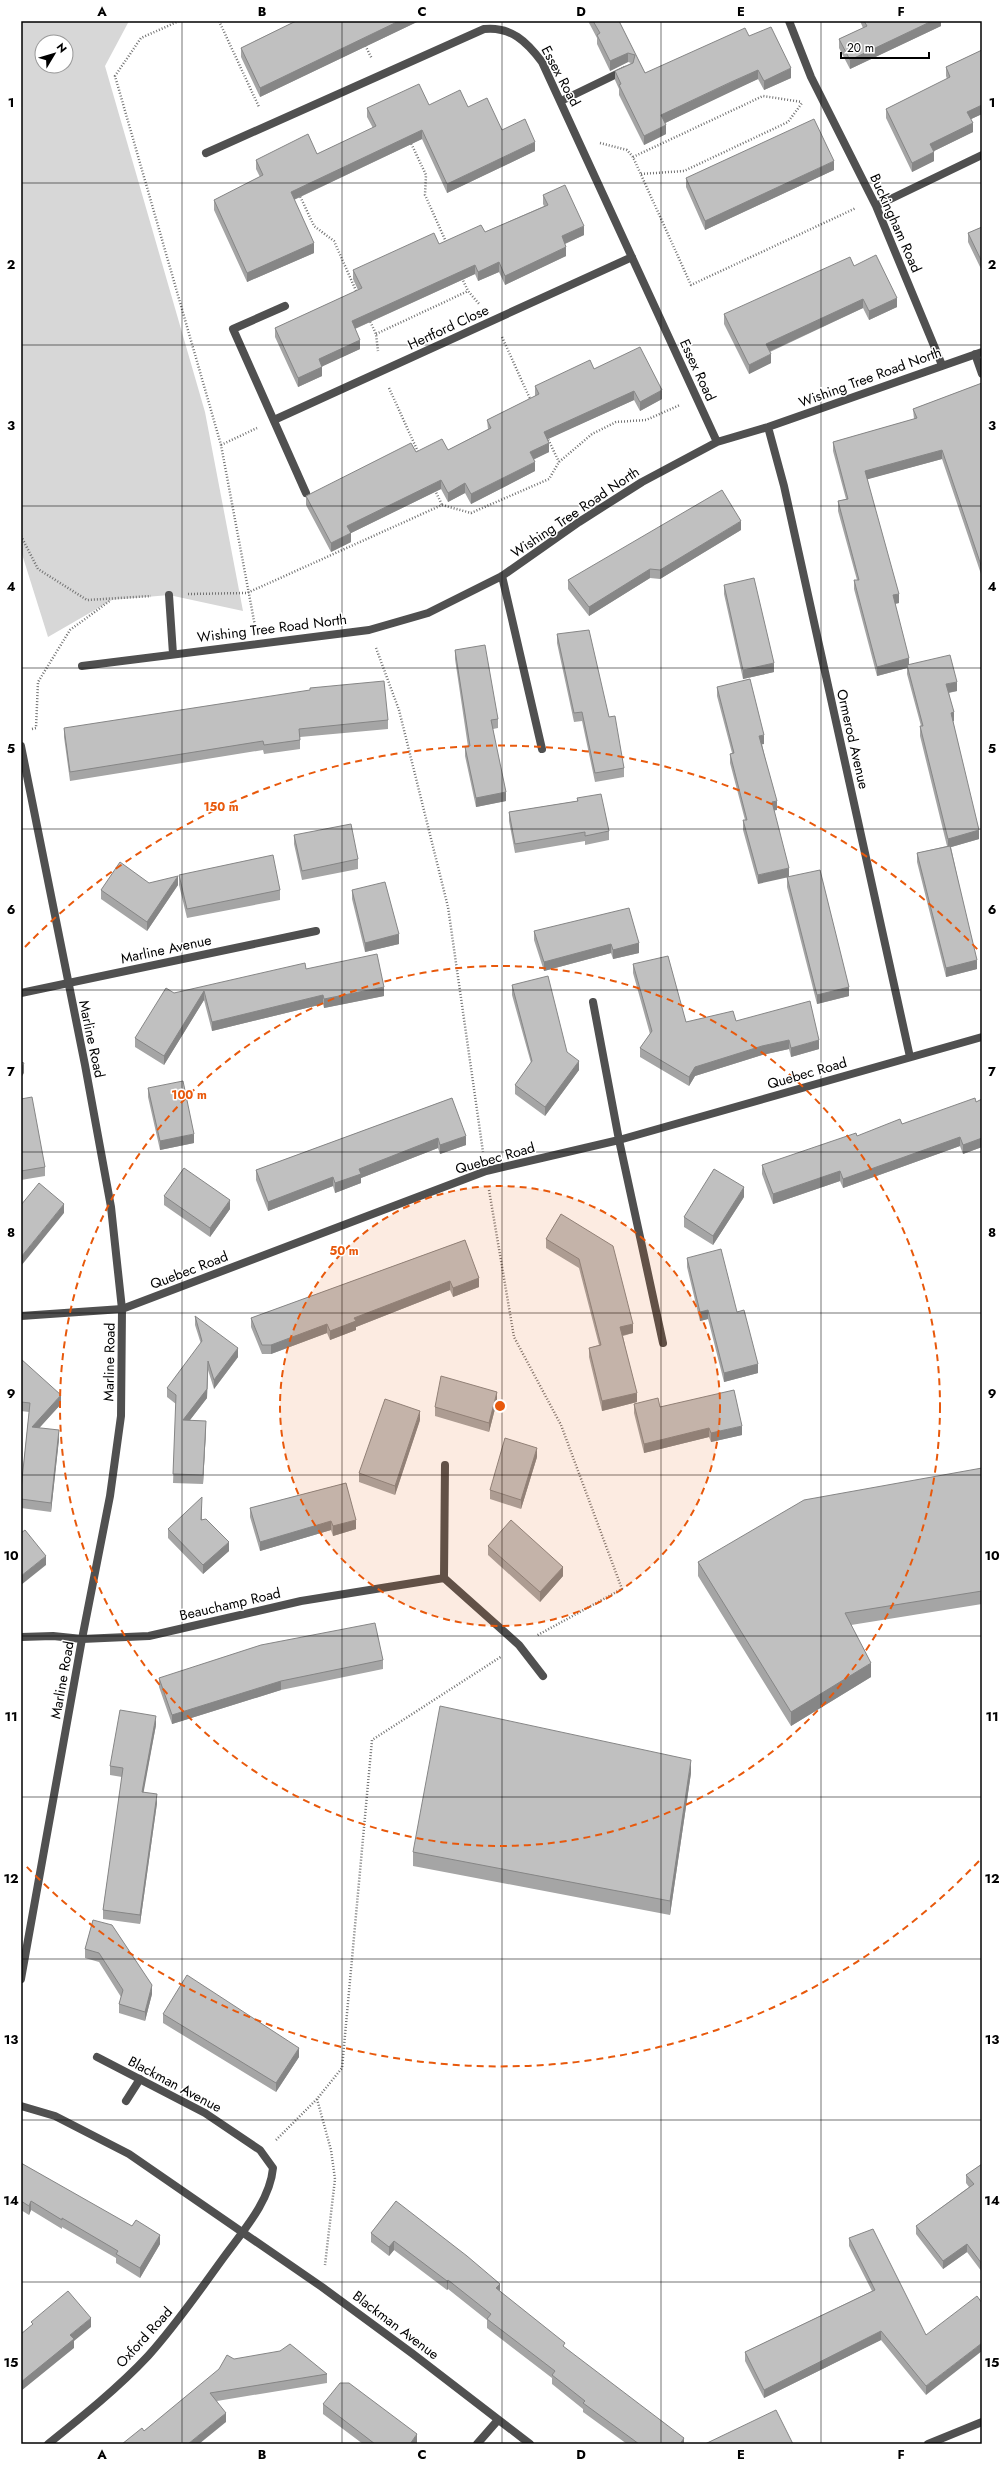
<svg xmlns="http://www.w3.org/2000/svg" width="1003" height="2465" font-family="Jost,sans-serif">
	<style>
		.green { fill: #d7d7d7; fill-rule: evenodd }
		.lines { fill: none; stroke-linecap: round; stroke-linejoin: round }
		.path { stroke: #727272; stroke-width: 2.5; stroke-dasharray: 1 2; stroke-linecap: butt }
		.service { stroke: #505050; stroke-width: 8 }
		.minor { stroke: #505050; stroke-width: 8 }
		.tertiary { stroke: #505050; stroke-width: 8 }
		.wall { fill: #a5a5a5 }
		.shaded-wall { fill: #868686 }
		.building { fill: #c0c0c0; stroke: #868686 }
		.grid { fill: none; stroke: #000; stroke-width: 1; stroke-opacity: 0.55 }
		.ring { fill: none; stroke: #e8590c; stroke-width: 2; stroke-dasharray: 7 5 }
		.labels { text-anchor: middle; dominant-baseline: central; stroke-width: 3; stroke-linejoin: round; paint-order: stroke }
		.street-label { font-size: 14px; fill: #000; stroke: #fff }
		.centre { fill: #e8590c; stroke: #fff; stroke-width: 2 }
		.ring-label { font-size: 12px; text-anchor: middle; font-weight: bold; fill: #e8590c; stroke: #fff; stroke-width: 3; stroke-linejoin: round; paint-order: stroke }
		.neatline { fill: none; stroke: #000; stroke-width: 1.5 }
		.grid-label { font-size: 13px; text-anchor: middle; font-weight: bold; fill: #000 }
	</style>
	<rect width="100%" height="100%" fill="#fff"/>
	<path class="green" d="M21 21H129L105 66 205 412 243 611 169 595 112 600 48 637 21 551ZM42 42H66V66H42Z"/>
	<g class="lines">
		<path class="path" d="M179 21 141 38 115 76 221 445 255 626
			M219 21 259 107
			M364 43 372 59
			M410 141 426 175 425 195 447 244
			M600 143 627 150 633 157 691 285 856 208
			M633 157 763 96 802 102
			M641 174 684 171 788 122 802 103
			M299 194 314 226 334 241 357 293
			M462 278 468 291 480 305
			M369 319 376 334 378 351
			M376 334 468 291
			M502 337 531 401
			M389 388 419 454
			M547 437 559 462
			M221 445 257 428
			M435 490 442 505
			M21 536 38 569 87 600 151 596
			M188 594 247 593 442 505 471 513 549 479 559 462 592 434 616 422 646 420 680 405
			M376 648 399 710 448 907 483 1152
			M32 729 36 728 38 682 70 630 111 600
			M489 1190 514 1337 561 1425 622 1589 536 1636
			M317 2099 331 2150 335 2179 325 2265
			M276 2140 317 2099 342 2068 372 1740 502 1656"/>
		<path class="service" d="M561 101 625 70
			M285 306 233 329 306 493
			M619 1140 663 1343
			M126 2101 140 2079"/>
		<path class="minor" d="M789 21 811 77 876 206 942 365
			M206 153 484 29C511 26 527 42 542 62L717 442
			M876 206 982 155
			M975 354 982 374
			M274 420 632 257
			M768 427 784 486 910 1057
			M502 576 542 749
			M169 595 173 654
			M82 666 369 630 428 613 502 576 579 522 642 482 717 442 768 427 982 352
			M21 993 316 931
			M593 1002 619 1140
			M21 1316 122 1309 486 1171 619 1140 982 1037
			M444 1578 519 1645 543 1676
			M21 1637 53 1636 82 1639 149 1636 301 1601 444 1578 445 1465
			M48 2444C83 2416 118 2388 148 2356 176 2325 200 2290 224 2257 243 2231 270 2201 273 2168L260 2150 205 2113 97 2057
			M477 2444 498 2420
			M928 2444 982 2422"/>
		<path class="tertiary" d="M21 746 85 1065 111 1207 122 1309 121 1416 110 1496 82 1639 21 1979
			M21 2106 55 2116 129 2154 322 2287 413 2354 530 2444"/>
	</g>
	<path class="wall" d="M296 21H419L260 97 241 57V48Z
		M588 21H619L645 73 749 36 791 78 764 90 758 79 731 91 665 123 666 134 644 145 619 95V89L615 80V71L631 63 628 62 610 71 597 44V38Z
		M860 21H941V26L850 69 839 48V39L863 28Z
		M982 50V114L971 119 973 132 934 151V161L912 172 886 118V109L947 79 946 76V67Z
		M429 105 468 107 502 130 535 151 447 193 422 139 294 200 314 253 247 282 214 210V200L260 177 256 169V160L317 154 373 128 367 117V108Z
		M834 170 705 230 686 187V178Z
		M543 195 584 235 565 244 566 256 505 285 499 272 478 281 475 274 355 329 360 349 322 366V376L298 387 275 337V328L358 290 353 279V270L439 244 485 232 544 206 543 204Z
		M982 227V271L968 242V233Z
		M854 266 897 307 869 320 863 308 770 352 771 363 749 374 724 324V314Z
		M594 369 662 399 640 411 634 400 547 439 549 452 533 460 535 471 471 504 465 493 448 502 441 489 351 533V542L331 552 306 505V496L416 452 448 450 488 429 487 420 535 396V386Z
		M982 383V577L942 459 867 479 899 603 895 604 909 665 957 691 949 693 954 721H953L979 839 951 847 977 969 946 977 917 862V853L947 846 920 736V726H921L907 674V668L877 676 854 589V580H857L838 511V501L846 499 833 451V442L914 419 913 409Z
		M741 530 660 579 650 578 589 616 568 589V580Z
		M724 585 774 672 743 679 724 594Z
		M557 634 624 768V777L595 782 582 721 574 722 557 643Z
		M455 650 498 719V728L493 729 506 801 476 807 465 756V747H468L455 659Z
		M717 687 764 744H762L777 810H774L758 884 743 830V820H745L730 763V754L732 753 717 696Z
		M388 720V729L300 737V749L264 754 263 750 70 781 64 737V728Z
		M577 798 609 831V840L585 845V841L515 853 509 821V812L577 801Z
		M294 835 358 859V869L302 880 294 844Z
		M179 875 280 890V900L187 918 179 885Z
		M787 877 849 996 817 1004 787 887Z
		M149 883 178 885 147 931 101 899V890Z
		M352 890 399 944 365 952 352 899Z
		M534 931 639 943V953L613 959 611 953 544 971 534 940Z
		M981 958H982V970L981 968Z
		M633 964 686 1022 736 1021 819 1049 791 1057 789 1049 762 1055 695 1076 689 1086 640 1057V1048L650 1034 633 973Z
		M306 969 384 996 324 1008 323 1004 212 1031 204 1000 164 1065 135 1047V1038L174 993Z
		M512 985 567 1052 579 1070 545 1116 515 1094V1085L531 1063 512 995Z
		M148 1088 194 1143 160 1150 148 1097Z
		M452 1098 466 1145 440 1154 438 1148 361 1178V1183L335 1193 333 1186 268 1211 256 1180V1170Z
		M21 1099 45 1167V1176L21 1180Z
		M982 1099V1147L963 1154 960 1146 843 1188 840 1181 773 1204 762 1174V1165L857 1136 902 1124 976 1102Z
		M164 1196 230 1209 210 1237 164 1205Z
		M744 1197 713 1245 684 1227V1217Z
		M561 1214 633 1333 623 1336 637 1402 602 1411 589 1357V1348L599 1345 579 1268 546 1248V1239Z
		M465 1240 479 1287 453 1297 450 1290 356 1327V1330L330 1340 327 1333 271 1354H262L251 1327V1318Z
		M687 1258 737 1312 758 1373 724 1382 708 1319 700 1321 687 1267Z
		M195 1316 238 1357 214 1389 208 1370 207 1398 190 1420 206 1430 203 1484 173 1483 176 1404 167 1397V1388L201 1344 195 1325Z
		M21 1359 61 1404 39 1428 59 1439 51 1512 21 1508V1489L29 1412 21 1411Z
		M497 1401 489 1432 435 1416V1407Z
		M634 1404 660 1407 742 1435 711 1442 709 1437 644 1453 634 1413Z
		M420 1420 395 1495 359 1482V1473Z
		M537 1457 521 1509 490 1499V1490Z
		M982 1468V1604L851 1625 871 1677 791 1726 698 1576V1562Z
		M346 1483 356 1529 333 1536 331 1530 260 1551 250 1517V1508Z
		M202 1506V1520L229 1551 203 1574 168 1538V1529Z
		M488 1546 563 1576 540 1602 488 1555Z
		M383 1660V1669L281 1690 172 1724 159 1687V1678Z
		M156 1725 143 1792 157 1803 140 1924 103 1919V1910L122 1777 110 1775V1766Z
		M691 1773 670 1915 413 1866V1852Z
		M93 1920 152 1994 145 2021 119 2013V2004L121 1997 99 1962 85 1958V1949Z
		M163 2014 299 2057 276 2092 163 2023Z
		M21 2163 160 2244 140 2278 116 2263V2258L62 2227V2229L31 2210 29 2215 21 2210Z
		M982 2164V2272L967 2252 943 2269 916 2234V2226L969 2187 966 2183V2175Z
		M396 2201 565 2348 684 2444H627L583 2412V2409L552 2384V2378L487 2328V2320L448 2289 447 2290 394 2250 389 2256 371 2242V2233Z
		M849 2238 926 2335V2395L881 2340 764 2398 745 2361V2352L872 2291 849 2246Z
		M234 2359 327 2374V2383L217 2401 226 2422 144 2431Z
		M323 2404 417 2443V2444H363L323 2414Z"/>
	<path class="shaded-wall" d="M399 21H419L260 97V88Z
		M932 21H941V26L850 69V60Z
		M628 53V62L610 71V61Z
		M791 68V78L764 90V81Z
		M758 70V79L661 125V115Z
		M982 105V114L967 121V112Z
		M973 123V132L930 153V144Z
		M666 125V134L644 145V136Z
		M422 130V139L291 201V192Z
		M535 142V151L447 193V184Z
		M934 152V161L912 172V163Z
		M834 161V170L705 230V221Z
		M584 226V235L562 245V236Z
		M314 243V253L247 282V273Z
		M566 247V256L505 285V276Z
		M499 262V272L478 281V272Z
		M475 265V274L352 330V321Z
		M897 298V307L869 320V311Z
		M863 299V308L766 353V344Z
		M360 340V349L319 368V359Z
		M771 354V363L749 374V365Z
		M322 367V376L298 387V378Z
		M662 390V399L640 411V402Z
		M634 391V400L544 441V432Z
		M549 443V452L530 461V452Z
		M942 450V459L865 480V471Z
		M535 462V471L471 504V494Z
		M441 480V489L347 535V526Z
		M465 483V493L448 502V493Z
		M741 521V530L660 579V570Z
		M351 533V542L331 552V543Z
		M650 569V578L589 616V607Z
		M899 594V603L893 604V595Z
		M909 658V667L907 665V668L877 676V667Z
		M774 663V672L743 679V670Z
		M957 682V691L946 693V684Z
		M954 712V721L951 722V713Z
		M764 735V744L759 745V736Z
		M506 792V801L476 807V798Z
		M777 801V810L772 811V802Z
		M979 830V839L948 848V839Z
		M789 868V877L758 884V875Z
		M178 876V885L147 931V922Z
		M399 934V944L365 952V943Z
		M639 943V953L613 959V950Z
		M611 944V953L544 971V962Z
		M977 960V969L946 977V968Z
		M384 987V996L324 1008V999Z
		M849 987V996L817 1004V995Z
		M204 991V1000L164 1065V1056Z
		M323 995V1004L212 1031V1022Z
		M789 1040V1049L762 1055 695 1076 689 1086V1077L695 1067 762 1046Z
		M819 1040V1049L791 1057V1048Z
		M579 1061V1070L545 1116V1107Z
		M24 1063V1073L21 1078V1069Z
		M194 1134V1143L160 1150V1141Z
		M466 1136V1145L440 1154V1145Z
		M960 1137V1146L843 1188V1179Z
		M438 1138V1148L361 1178V1183L335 1193V1183L359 1169Z
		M982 1138V1147L963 1154V1145Z
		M840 1171V1181L773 1204V1194Z
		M333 1177V1186L268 1211V1202Z
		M744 1187V1197L713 1245V1236Z
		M230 1200V1209L210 1237V1228Z
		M64 1204V1213L21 1266V1257Z
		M479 1278V1287L453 1297V1288Z
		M450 1281V1290L356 1327V1330L330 1340V1331L354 1318Z
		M708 1310V1319L700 1321V1312Z
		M327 1324V1333L271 1354V1345Z
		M633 1324V1333L620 1336V1327Z
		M238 1348V1357L214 1389V1380Z
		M208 1361 207 1398 183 1429V1420Z
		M758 1364V1373L724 1382V1373Z
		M497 1392V1401L489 1432V1423Z
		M637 1393V1402L602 1411V1401Z
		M61 1395V1404L32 1436V1427Z
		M420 1411V1420L395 1495V1486Z
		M206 1421V1430L203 1484V1475Z
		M742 1426V1435L711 1442V1433Z
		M709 1428V1437L644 1453V1444Z
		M59 1430V1439L51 1512V1503Z
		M537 1448V1457L521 1509V1500Z
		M356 1520V1529L333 1536V1526Z
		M331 1521V1530L260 1551V1542Z
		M229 1542V1551L203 1574V1565Z
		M46 1556V1565L21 1585V1576Z
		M563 1567V1576L540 1602V1592Z
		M871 1663V1677L791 1726V1712Z
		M281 1681V1690L172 1724V1715Z
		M156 1716V1725L142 1801V1792Z
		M691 1760V1773L670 1915V1901Z
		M157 1794V1803L140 1924V1915Z
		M152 1985V1994L145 2021V2012Z
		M299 2048V2057L276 2092V2083Z
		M31 2201V2210L29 2215V2206Z
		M160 2235V2244L140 2278V2268Z
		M394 2241V2250L389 2256V2247Z
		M967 2244V2252L943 2269V2261Z
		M448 2280V2289L447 2290V2281Z
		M500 2284V2293L496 2288Z
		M91 2318V2327L74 2341V2348L21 2391V2382L70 2335Z
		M881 2331V2340L764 2398V2390Z
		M982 2343V2351L926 2395V2386Z
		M226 2413V2422L199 2444H188Z
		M417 2434V2444H410Z
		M684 2438V2444H680Z"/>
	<path class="building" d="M296 21H399L260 88 241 48Z
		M593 21H619L645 73 745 28 749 36 771 27 791 68 764 81 758 70 731 82 661 115 666 125 644 136 619 85 621 84 615 71 633 63 635 55 628 53 610 61 597 35 600 33Z
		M864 21H932L850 60 839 39 867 26Z
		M982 50V105L967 112 973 123 930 144 934 152 912 163 886 109 950 77 946 67Z
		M419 84 429 105 460 90 468 107 487 98 502 130 525 119 535 142 447 184 422 130 291 192 314 243 247 273 214 200 263 175 256 160 308 134 317 154 376 126 367 108Z
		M814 119 834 161 705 221 686 178Z
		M565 185 584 226 562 236 566 247 505 276 499 262 478 272 475 265 352 321 360 340 319 359 322 367 298 378 275 328 362 288 353 270 434 233 439 244 481 225 485 232 548 205 543 195Z
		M982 227V262L968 233Z
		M876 255 897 298 869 311 863 299 766 344 771 354 749 365 724 314 850 257 854 266Z
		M640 347 662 390 640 402 634 391 544 432 549 443 530 452 535 462 471 494 465 483 448 493 441 480 347 526 351 533 331 543 306 496 411 443 416 452 442 439 448 450 491 428 487 420 539 394 535 386 590 360 594 369Z
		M982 383V568L942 450 865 471 899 594 893 595 909 658 877 667 854 580H859L838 501 848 499 833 442 917 418 913 409Z
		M722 490 741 521 660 570 650 569 589 607 568 580Z
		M754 578 774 663 743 670 724 585Z
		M589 630 609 717 615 716 624 768 595 773 582 712 574 713 557 634Z
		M485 645 498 719 491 720 506 792 476 798 465 747 470 746 455 650Z
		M950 655 957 682 946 684 954 712 951 713 979 830 948 839 920 726H923L907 665Z
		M750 679 764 735 759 736 777 801 772 802 789 868 758 875 743 820H747L730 754 734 753 717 687Z
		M384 681 388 720 299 729 300 740 264 745 263 741 70 772 64 728 310 690V688Z
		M601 794 609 831 585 836V832L515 844 509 812 578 801 577 798Z
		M351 824 358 859 302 871 294 835Z
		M950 846 977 960 946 968 917 853Z
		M273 855 280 890 187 909 179 875Z
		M120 862 149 883 178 876 147 922 101 890Z
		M820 870 849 987 817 995 787 877Z
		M385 882 399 934 365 943 352 890Z
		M629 908 639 943 613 950 611 944 544 962 534 931Z
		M377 954 384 987 324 999 323 995 212 1022 204 991 164 1056 135 1038 166 988 174 993 305 963 306 969Z
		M668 956 686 1022 733 1011 736 1021 810 1001 819 1040 791 1048 789 1040 762 1046 695 1067 689 1077 640 1048 652 1031 633 964Z
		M548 976 567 1052 579 1061 545 1107 515 1085 532 1061 512 985Z
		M21 1062 24 1063 21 1069Z
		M183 1081 194 1134 160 1141 148 1088Z
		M32 1097 45 1167 21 1171V1099Z
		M452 1098 466 1136 440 1145 438 1138 359 1169 361 1174 335 1183 333 1177 268 1202 256 1170Z
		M975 1098 976 1102 982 1099V1138L963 1145 960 1137 843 1179 840 1171 773 1194 762 1165 856 1133 857 1136 900 1119 902 1124Z
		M184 1168 230 1200 210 1228 164 1196Z
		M714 1169 744 1187 713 1236 684 1217Z
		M39 1183 64 1204 21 1257V1205Z
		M561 1214 613 1246 633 1324 620 1327 637 1393 602 1401 589 1348 601 1345 579 1259 546 1239Z
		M465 1240 479 1278 453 1288 450 1281 354 1318 356 1321 330 1331 327 1324 271 1345H262L251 1318Z
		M721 1249 737 1312 744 1310 758 1364 724 1373 708 1310 700 1312 687 1258Z
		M195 1316 238 1348 214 1380 208 1361 207 1389 183 1420 206 1421 203 1475 173 1474 176 1395 167 1388 202 1341Z
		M21 1359 61 1395 32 1427 59 1430 51 1503 21 1499V1489L30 1403 21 1402Z
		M441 1376 497 1392 489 1423 435 1407Z
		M734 1390 742 1426 711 1433 709 1428 644 1444 634 1404 658 1398 660 1407Z
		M385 1399 420 1411 395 1486 359 1473Z
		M505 1438 537 1448 521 1500 490 1490Z
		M982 1468V1591L845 1613 871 1663 791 1712 698 1562 804 1500Z
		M346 1483 356 1520 333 1526 331 1521 260 1542 250 1508Z
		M202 1497 201 1520 206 1519 229 1542 203 1565 168 1529Z
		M511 1520 563 1567 540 1592 488 1546Z
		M25 1530 46 1556 21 1576V1533Z
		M375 1623 383 1660 281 1681 172 1715 159 1678 261 1645Z
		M440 1706 691 1760 670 1901 413 1852Z
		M120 1710 156 1716 142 1792 157 1794 140 1915 103 1910 123 1768 110 1766Z
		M93 1920 112 1925 152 1985 145 2012 119 2004 123 1990 99 1953 85 1949Z
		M187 1975 299 2048 276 2083 163 2014Z
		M21 2163 132 2226 136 2220 160 2235 140 2268 116 2254 118 2251 62 2218V2220L31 2201 29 2206 21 2201Z
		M982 2164V2264L967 2244 943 2261 916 2226 974 2184 966 2175Z
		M396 2201 467 2256 500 2284 496 2288 565 2343 563 2346 684 2438 680 2444H639L583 2403 585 2401 552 2375 555 2371 487 2319 491 2314 448 2280 447 2281 394 2241 389 2247 371 2233Z
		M873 2229 926 2335 977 2296 982 2303V2343L926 2386 881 2331 764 2390 745 2352 875 2290 849 2238Z
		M68 2291 91 2318 70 2335 74 2339 21 2382V2334L33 2324 31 2322Z
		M290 2344 327 2374 210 2393 226 2413 188 2444H122L142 2428 144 2431 219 2369 227 2355 234 2359 280 2351Z
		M340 2383H349L417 2434 410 2444H375L323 2404Z
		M776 2410 793 2444H705Z"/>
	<path class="grid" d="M182 21V2444M342 21V2444M502 21V2444M661 21V2444M821 21V2444M21 183H982M21 345H982M21 506H982M21 668H982M21 829H982M21 990H982M21 1152H982M21 1313H982M21 1475H982M21 1636H982M21 1797H982M21 1959H982M21 2120H982M21 2282H982"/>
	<circle cx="500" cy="1406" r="220" fill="#e8590c" fill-opacity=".12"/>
	<g class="ring">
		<circle cx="500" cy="1406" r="220"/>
		<circle cx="500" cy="1406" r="440"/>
		<path d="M979 1861A661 661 0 0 1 25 1865M25 947A661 661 0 0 1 979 951"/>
	</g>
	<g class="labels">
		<g class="street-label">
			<text transform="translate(561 76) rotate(62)">Essex Road</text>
			<text transform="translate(896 223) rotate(66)">Buckingham Road</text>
			<text transform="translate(448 327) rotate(-25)">Hertford Close</text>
			<text transform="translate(698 370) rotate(65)">Essex Road</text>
			<text transform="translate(870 377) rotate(-20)">Wishing Tree Road North</text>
			<text transform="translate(575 512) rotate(-34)">Wishing Tree Road North</text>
			<text transform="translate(272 628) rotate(-7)">Wishing Tree Road North</text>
			<text transform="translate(853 739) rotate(77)">Ormerod Avenue</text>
			<text transform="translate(166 949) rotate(-12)">Marline Avenue</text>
			<text transform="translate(92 1039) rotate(78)">Marline Road</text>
			<text transform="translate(807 1073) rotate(-16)">Quebec Road</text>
			<text transform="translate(495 1158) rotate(-16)">Quebec Road</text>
			<text transform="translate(189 1270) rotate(-21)">Quebec Road</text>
			<text transform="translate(109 1362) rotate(-89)">Marline Road</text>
			<text transform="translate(230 1604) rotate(-13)">Beauchamp Road</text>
			<text transform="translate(62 1680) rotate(-80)">Marline Road</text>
			<text transform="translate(175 2084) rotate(28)">Blackman Avenue</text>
			<text transform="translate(396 2325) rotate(37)">Blackman Avenue</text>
			<text transform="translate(144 2337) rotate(-48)">Oxford Road</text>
		</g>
	</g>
	<circle cx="500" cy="1406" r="6" class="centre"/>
	<g class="ring-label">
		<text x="221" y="811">150 m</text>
		<text x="189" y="1099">100 m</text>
		<text x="344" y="1255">50 m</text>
	</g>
	<rect width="1003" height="2465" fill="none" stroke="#ffffff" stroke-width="44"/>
	<g transform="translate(54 54) rotate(52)"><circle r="19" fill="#ffffff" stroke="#999999"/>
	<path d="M0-3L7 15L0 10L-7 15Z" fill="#000000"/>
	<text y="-6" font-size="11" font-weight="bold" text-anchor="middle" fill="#000000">N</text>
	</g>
	<path d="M841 52v6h88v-6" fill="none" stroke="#000000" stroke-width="2"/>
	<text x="847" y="52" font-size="12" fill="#000000" stroke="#ffffff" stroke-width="3" paint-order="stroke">20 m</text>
	<rect x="22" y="22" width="959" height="2421" class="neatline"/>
	<g class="grid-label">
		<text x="102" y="16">A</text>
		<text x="262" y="16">B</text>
		<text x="422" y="16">C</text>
		<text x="581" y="16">D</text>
		<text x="741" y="16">E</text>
		<text x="901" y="16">F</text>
		<text x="11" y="107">1</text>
		<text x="992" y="107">1</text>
		<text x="11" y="269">2</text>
		<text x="992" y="269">2</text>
		<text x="11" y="430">3</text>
		<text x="992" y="430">3</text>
		<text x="11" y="591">4</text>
		<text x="992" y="591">4</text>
		<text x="11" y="753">5</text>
		<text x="992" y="753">5</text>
		<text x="11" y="914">6</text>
		<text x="992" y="914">6</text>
		<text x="11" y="1076">7</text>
		<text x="992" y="1076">7</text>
		<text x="11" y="1237">8</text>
		<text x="992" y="1237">8</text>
		<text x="11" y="1398">9</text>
		<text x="992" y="1398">9</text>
		<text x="11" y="1560">10</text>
		<text x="992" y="1560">10</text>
		<text x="11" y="1721">11</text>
		<text x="992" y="1721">11</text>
		<text x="11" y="1883">12</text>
		<text x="992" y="1883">12</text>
		<text x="11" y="2044">13</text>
		<text x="992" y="2044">13</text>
		<text x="11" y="2205">14</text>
		<text x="992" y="2205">14</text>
		<text x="11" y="2367">15</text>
		<text x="992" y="2367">15</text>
		<text x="102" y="2459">A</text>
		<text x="262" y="2459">B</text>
		<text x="422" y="2459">C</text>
		<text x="581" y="2459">D</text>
		<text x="741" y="2459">E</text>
		<text x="901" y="2459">F</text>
	</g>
</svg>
